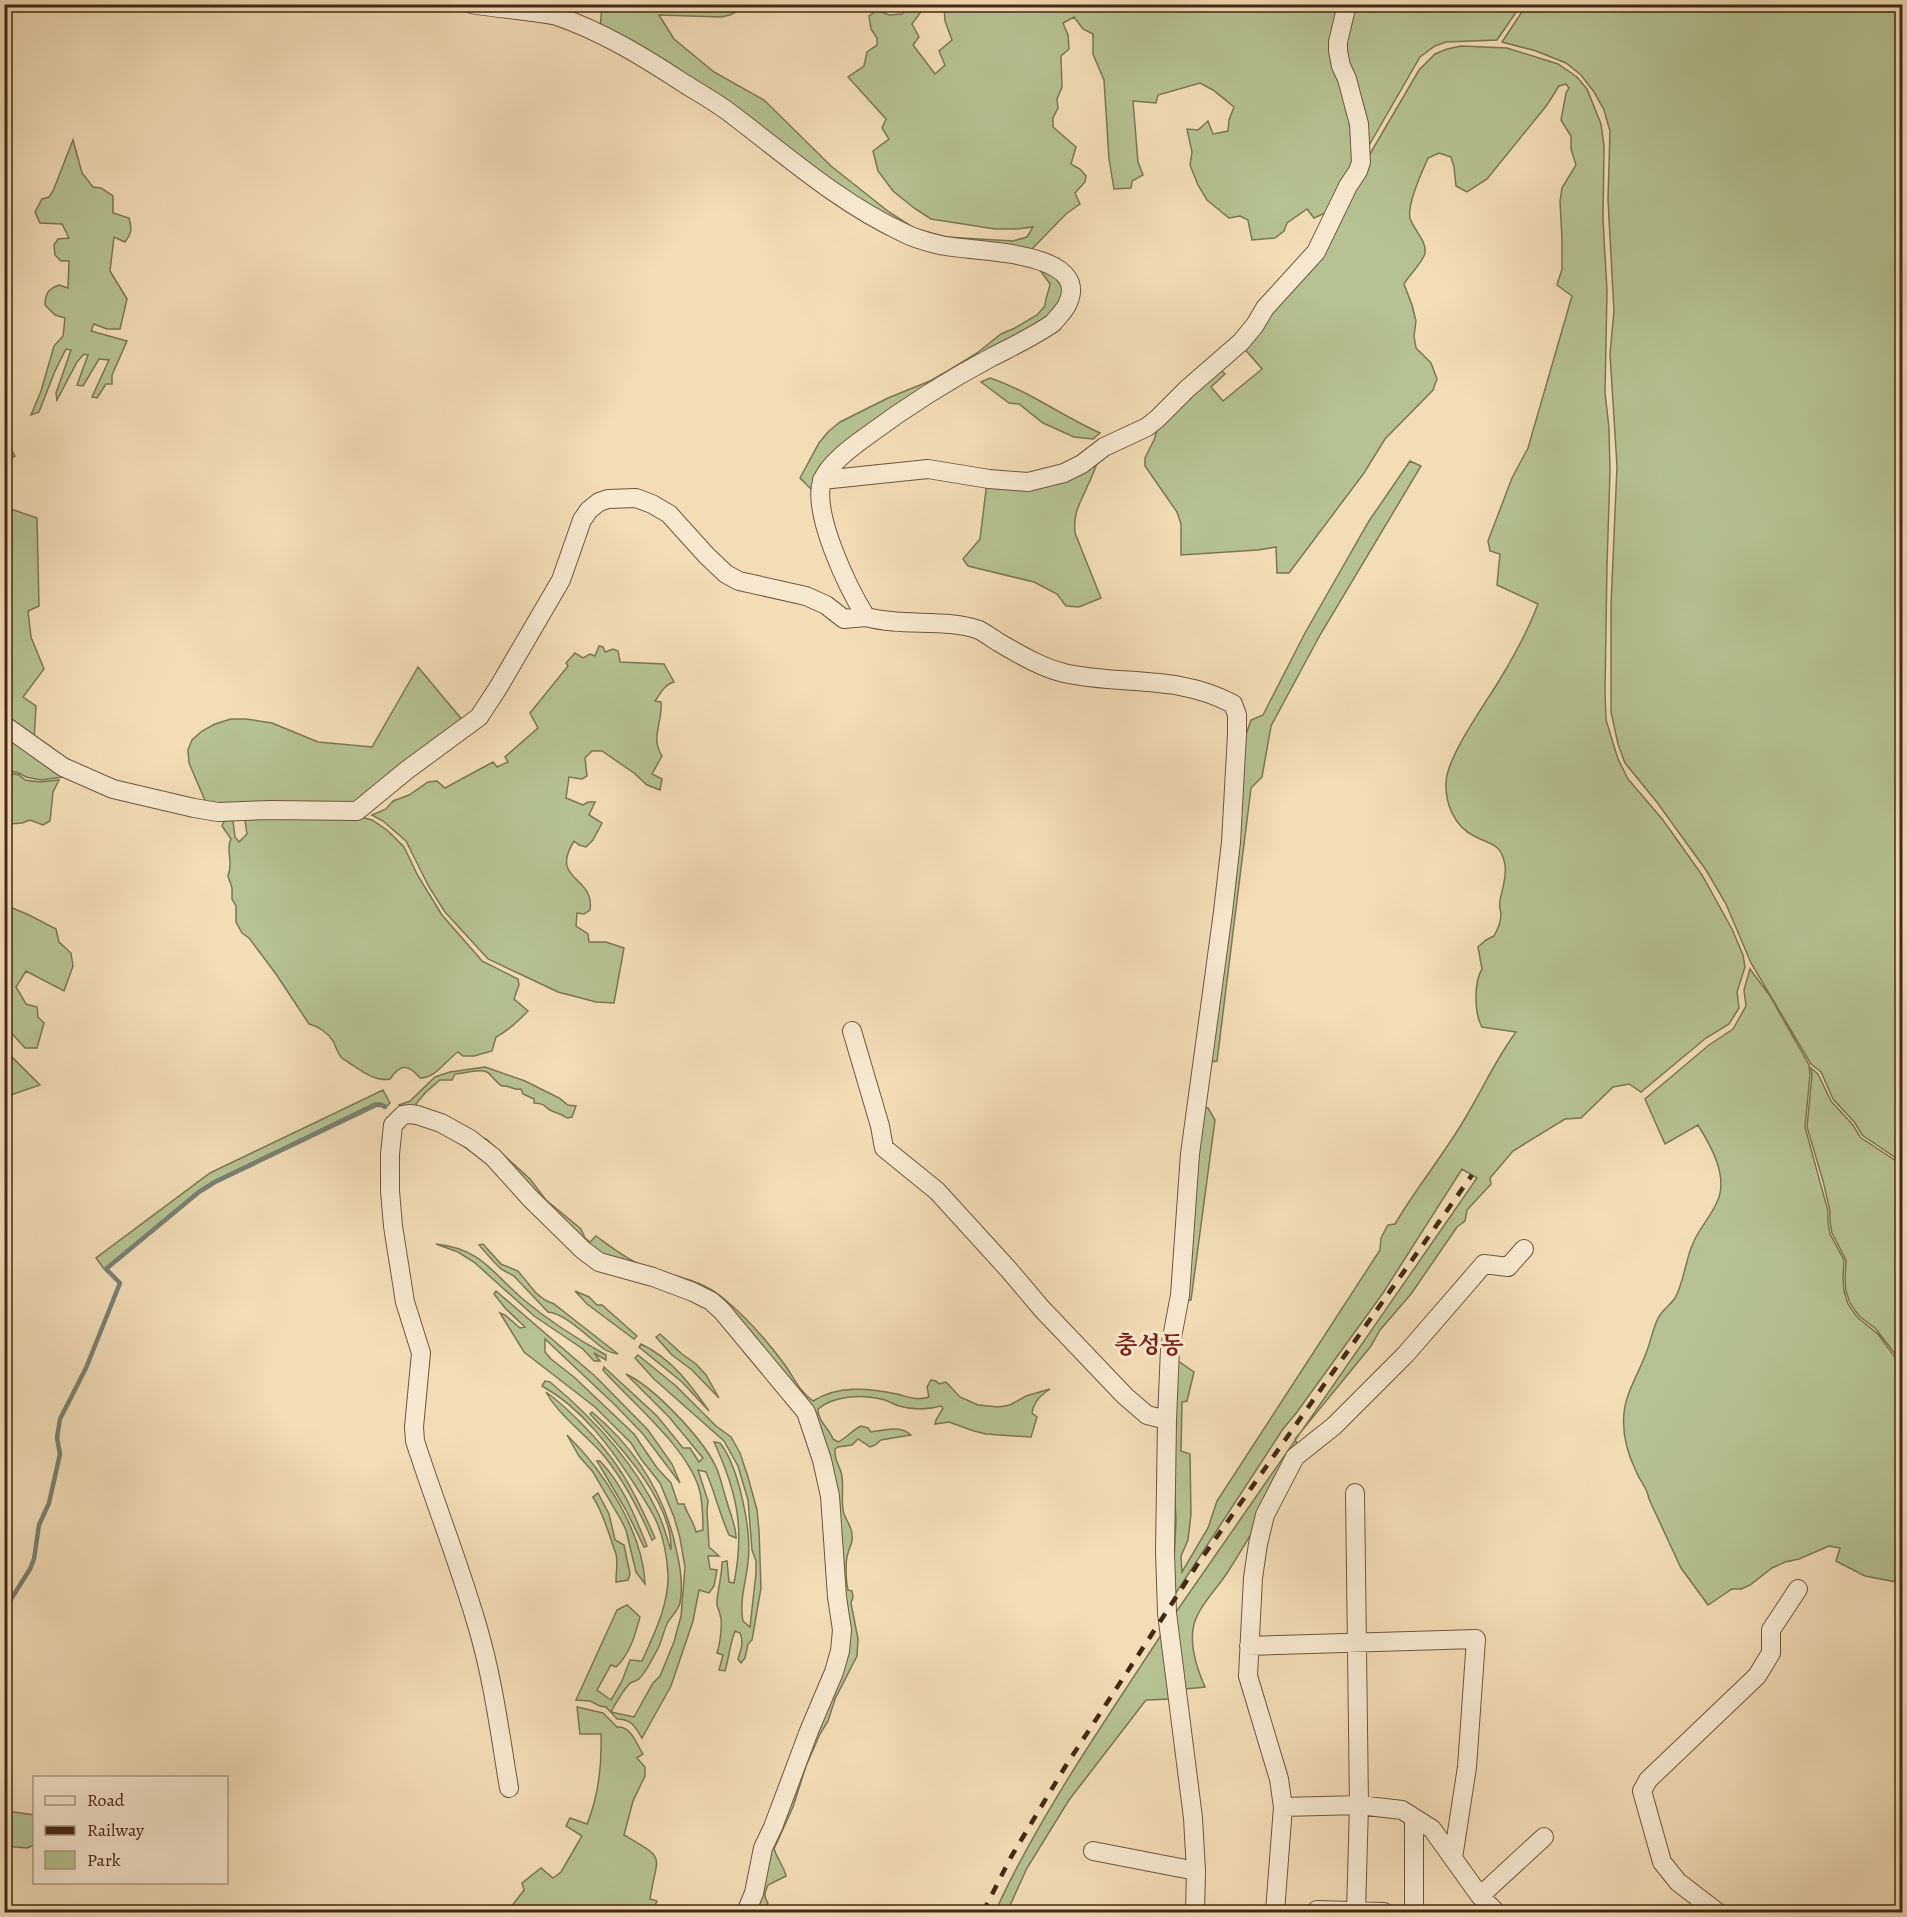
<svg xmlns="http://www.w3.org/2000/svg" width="1907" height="1917" font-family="Alegreya,'Noto Serif KR',serif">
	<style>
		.green { fill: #b6c292; stroke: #7c7653; stroke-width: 1.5 }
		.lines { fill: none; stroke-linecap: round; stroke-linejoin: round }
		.stream { stroke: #788173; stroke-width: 4.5 }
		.minor-casing { stroke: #6f563d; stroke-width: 20 }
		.minor { stroke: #f7e9d0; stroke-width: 18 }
		.rail { stroke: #432914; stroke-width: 4.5; stroke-dasharray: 10 10; stroke-linecap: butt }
		.labels { text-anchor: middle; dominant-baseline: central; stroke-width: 6; stroke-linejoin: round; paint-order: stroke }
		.quarter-label { font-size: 24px; font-weight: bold; fill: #7a1f14; stroke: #f7e9d0 }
	</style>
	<rect width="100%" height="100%" fill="#f3ddb7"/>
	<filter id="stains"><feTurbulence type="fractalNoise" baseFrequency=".00333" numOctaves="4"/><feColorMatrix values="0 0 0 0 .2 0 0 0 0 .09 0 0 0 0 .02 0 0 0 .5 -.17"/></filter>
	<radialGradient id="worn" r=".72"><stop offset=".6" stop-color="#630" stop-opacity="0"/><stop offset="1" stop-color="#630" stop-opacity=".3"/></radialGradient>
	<path class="green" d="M911 4 918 5 923 9 912 24 919 37 913 45 935 74 945 65 939 51 952 40 945 21 944 5H1344L1341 18 1358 162 1332 210 1314 218 1307 209 1287 223 1284 231 1275 238 1252 240 1248 220 1240 216 1229 218 1207 200 1198 185 1190 165 1192 152 1187 129 1198 130 1208 121 1213 134 1228 131 1229 120 1234 107 1213 90 1200 83 1158 95 1156 103 1133 101 1138 162 1143 175 1132 181 1131 188 1114 189 1109 159 1104 80 1093 54V34L1083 29 1074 17 1063 23 1068 35 1069 49 1061 56 1062 87 1057 99 1058 108 1053 118V127L1076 147 1071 164 1080 169 1086 176 1085 182 1075 193 1080 204 1066 214 1028 253 908 232 600 30 602 5H657L659 9 706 10 710 5H748L730 15 721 17 659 15 674 39 714 72 764 100 831 166 889 212 914 228 946 237 1013 241 1027 237 1033 227 1017 229H995L931 219 914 208 893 191 878 171 873 151 889 139 882 128 886 119 848 77 864 66 867 52 877 45V38L871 29 869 16 877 10 889 15 902 14Z
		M1527 4 1902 5V1162L1862 1135 1855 1123 1833 1099 1821 1072 1811 1064 1751 963 1726 904 1706 870 1656 801 1625 763 1618 744 1611 712V605L1617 466 1610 354 1614 311 1608 200 1610 131 1604 110 1594 92 1581 75 1566 63 1536 51 1502 42Z
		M1349 5H1521L1497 40 1446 42 1435 46 1420 57 1364 154 1340 42Z
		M1461 46 1507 48 1558 64 1577 77 1587 89 1601 124 1604 146 1603 219 1607 291 1605 393 1609 428 1610 472 1607 564 1605 693 1606 720 1618 759 1628 779 1663 820 1702 875 1732 929 1743 955 1745 967 1737 992 1739 1008 1729 1024 1706 1038 1641 1092 1629 1084 1613 1087 1581 1118 1565 1119 1513 1151 1490 1178 1491 1184 1467 1210 1465 1221 1457 1227 1411 1294 1380 1330 1371 1346 1295 1439 1300 1450C1276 1490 1254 1531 1229 1570 1218 1588 1200 1604 1194 1624 1189 1644 1197 1669 1205 1687L1185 1689 1174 1615 1477 1178 1462 1169 1383 1293 1297 1412 1283 1429 1172 1599 1176 1521 1173 1452 1175 1359 1194 1372 1187 1401 1182 1402 1181 1451 1190 1454 1191 1514 1188 1540 1181 1556 1182 1572 1208 1528 1217 1501 1380 1250 1381 1238 1388 1225 1395 1224C1416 1188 1443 1156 1464 1120 1482 1091 1495 1060 1516 1032L1482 1027C1474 1013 1474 982 1482 969L1478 947 1486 940 1494 936C1498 929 1501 922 1501 914 1500 909 1499 906 1500 901 1502 889 1507 877 1505 865 1501 842 1490 845 1474 836 1454 826 1445 803 1446 782 1447 757 1484 705 1499 681 1514 656 1528 631 1538 604L1497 585 1500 554 1490 551 1488 541 1512 478 1528 448 1572 296 1557 285 1562 269V240L1560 201 1562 188 1576 165 1571 149V136L1561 120 1566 93 1569 88 1566 84 1559 86 1547 105 1487 179 1467 192 1456 186 1454 167 1451 157 1439 153 1428 158C1422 172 1407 204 1410 218 1413 229 1427 241 1425 253 1424 261 1409 275 1404 284L1412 305 1416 321 1414 336 1416 348 1431 363 1437 379 1433 390 1385 439 1364 473 1289 573H1277L1276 547 1258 550 1181 555V524L1177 512 1145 466V458L1154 440 1160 422 1218 367 1225 374 1211 387 1223 401 1262 369 1242 346 1248 340 1367 159 1419 70 1435 54 1447 49Z
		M73 140 82 173 93 187 101 188 113 196V213L129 218C132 229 132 233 125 242L114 237 110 271 127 299 120 329H107L94 324 91 331 127 341 112 375V384H106L97 398 92 397 109 360 99 359 83 386 77 385 88 355 84 354 77 362 57 400 56 393 71 350 66 349 55 371 39 412 31 415 41 391 54 346 63 336 65 318 55 315 45 305C45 294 48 289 59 285L68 288 69 261H61L55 255 54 245 58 239 69 238 62 224 40 223 35 212 42 199 49 197 53 191Z
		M1040 270 1062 281V299L1049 319 897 407 815 493 800 478 819 443 828 432 840 422 888 398 930 381 951 369 977 353 1001 334 1015 328 1037 315 1045 306C1045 298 1049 292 1050 284Z
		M990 378C1029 391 1062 416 1100 433L1093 439 1074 437 1043 423 1019 404 1009 403 981 382Z
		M4 442H7L15 456 6 462 8 480 5 507 37 518 39 606 28 611 31 637 44 669 23 697 36 706 34 741 5 719Z
		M1100 456C1096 466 1092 477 1087 487 1080 504 1073 512 1075 533L1101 598 1079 607 1066 606 1057 594 1034 582 968 566 963 559 980 539 987 482 1020 485Z
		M1410 461 1421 466 1320 635 1271 726 1262 777 1251 788 1217 1061 1210 1062 1239 755 1251 720 1263 715 1305 633 1369 521Z
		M599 646 603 647 605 652 613 649 618 651 620 662 664 664 674 682C665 684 660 694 655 701L661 702C663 722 650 738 662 756L652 774 662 779 660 790 647 785 634 773 602 751H592L585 758 587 776 582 779 569 777 566 798 583 805 588 802H595L589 815 602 823 593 840 586 847 579 845 574 841C549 882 595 875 590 910L584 914 577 913 576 926 588 934 589 942H606L624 948 614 1003 596 1002 558 992 488 959 445 912 429 887 406 841 383 821 372 815 386 809 393 801 409 795 428 782 437 781 445 788 493 762 497 767 508 762 505 757 538 728 530 713 568 666 566 663 575 653 583 658 590 654 595 656Z
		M418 667 464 722 356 806 207 805 189 763 188 750 192 740 202 731 215 724 231 719H246L272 723 318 742 372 747Z
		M4 732 71 776 41 780 26 777 19 773 5 770Z
		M5 772 19 775 25 780 40 782 59 780 53 792 50 821 43 825 30 820 22 823 10 824 5 819Z
		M244 814 357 816 372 820 387 830 404 847 418 876 442 915 477 955 482 961 518 979 519 985 514 999 528 1011C518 1021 509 1030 496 1037L492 1051 474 1056H463L458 1052C446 1060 436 1078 420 1078 408 1064 401 1063 390 1079 374 1083 357 1067 343 1059 337 1054 337 1048 333 1041 328 1033 318 1026 309 1024L276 974 249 938 242 933 236 922V906L232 899V888L228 876C234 861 225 850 231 839L222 826 224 821 229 820 233 821 235 837 239 842 247 834Z
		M5 905 29 915 56 929 59 942 71 953 73 966 64 991 26 971 16 987 26 1004 37 1007 38 1017 44 1023 37 1048H25L5 1026Z
		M1750 969 1770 996 1809 1065 1810 1075 1805 1127 1828 1211V1222L1830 1234 1844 1260 1843 1279 1844 1291 1848 1304 1857 1317 1878 1334 1899 1363 1902 1365V1583L1865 1576 1836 1561 1840 1548 1829 1546 1799 1559 1785 1562 1772 1568 1750 1585 1741 1589H1732L1708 1605 1681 1568 1649 1499C1646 1484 1641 1484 1636 1471 1627 1453 1622 1433 1624 1413 1626 1392 1639 1373 1646 1353 1651 1342 1653 1325 1660 1315 1664 1309 1671 1304 1675 1298 1685 1280 1685 1259 1694 1241 1700 1228 1711 1216 1717 1202 1729 1177 1711 1146 1698 1125L1665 1144 1645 1099 1709 1045 1733 1029 1746 1006 1744 990Z
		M5 1044 8 1046 12 1057 40 1085 8 1096 5 1093Z
		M485 1067 525 1081 559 1098 568 1105 576 1106 572 1117 567 1118C561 1114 558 1113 552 1111 544 1108 548 1104 534 1103V1099L523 1094 521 1089C514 1091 510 1085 502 1086 496 1083 492 1075 487 1072 477 1068 465 1074 455 1074L452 1080H440L425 1093 416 1104 417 1107 469 1128 479 1137 486 1139 530 1179 546 1200 581 1229 585 1238 590 1242 596 1236C611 1247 626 1259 643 1266 670 1276 700 1278 723 1298 745 1316 768 1342 785 1365 794 1378 799 1391 813 1401 838 1385 869 1388 897 1394 909 1397 916 1401 929 1397L927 1387 931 1380 936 1381 939 1384 946 1382 960 1397 978 1405 999 1407 1010 1405 1026 1396 1050 1389C1041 1395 1034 1401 1032 1413L1037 1417 1031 1437 986 1434 974 1431 949 1422 935 1424 936 1420 943 1408 941 1406C927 1410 913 1410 899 1406 893 1404 887 1400 881 1399 862 1394 833 1396 818 1409 818 1422 829 1428 833 1439L838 1442C847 1438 852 1430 861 1426L868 1428 871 1432C884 1430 901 1425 911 1435L881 1440 875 1445 870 1447 858 1439 852 1445 838 1447 835 1449C834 1459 838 1463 841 1472 845 1486 840 1501 844 1514 848 1524 853 1528 852 1540 852 1545 849 1548 848 1553 845 1561 846 1582 848 1590L852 1591 853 1597 851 1603 858 1639 857 1656 835 1699 828 1721 820 1734 806 1766 793 1807 774 1849C777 1858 784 1867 786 1876L768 1885C765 1892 763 1896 768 1903L761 1912H750L767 1849 838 1671 821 1442 721 1304 601 1259 526 1186 399 1105 410 1101 435 1077 450 1072Z
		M1811 1068 1818 1074 1831 1101 1853 1125 1860 1137 1902 1165V1363L1876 1329 1859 1316 1850 1303 1846 1291 1845 1279 1846 1260 1832 1233 1830 1222V1211L1823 1181 1807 1127 1812 1075Z
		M383 1090 390 1103 387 1106 381 1103H375L214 1181 198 1191 104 1269 96 1258 210 1173Z
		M1202 1107 1208 1108 1215 1120 1191 1300H1186Z
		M436 1244C482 1249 492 1273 524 1300 548 1320 579 1340 606 1355V1360L594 1353 600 1361H594L583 1349 534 1316 474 1262 458 1252Z
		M483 1244 501 1264 518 1271 536 1293 545 1300 554 1304 618 1354C613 1353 608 1352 604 1349 590 1339 565 1313 548 1312L514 1276 501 1269 494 1262 479 1245Z
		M496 1291 596 1377 648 1430 672 1464 680 1483 643 1434 615 1405 545 1339V1352L551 1359 574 1377 634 1434 657 1468 671 1483 678 1504H684C687 1514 694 1522 696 1532L703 1530C703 1516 703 1502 699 1488 685 1445 633 1404 603 1370L604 1367 657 1416 683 1448H690L699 1462 703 1458 669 1417 626 1374C654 1387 703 1439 716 1467 721 1478 723 1490 727 1502 730 1514 736 1525 736 1538L729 1535C720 1515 715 1493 706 1472L698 1470 708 1501 707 1510 709 1547 719 1556H708L710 1569 717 1570 714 1586 709 1593 699 1590 693 1621 671 1686 642 1738C635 1726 631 1719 617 1719L606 1707 600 1706 590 1701 576 1700 617 1610 627 1605 640 1617C635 1635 630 1654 616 1667L611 1665 597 1690 611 1700 622 1681 630 1660 642 1661C654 1634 669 1605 668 1574 667 1558 664 1540 658 1525 652 1510 643 1498 635 1485 611 1448 582 1408 542 1386L545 1381 550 1382C593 1418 635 1463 659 1515 664 1526 667 1539 671 1550 673 1503 620 1446 590 1414L592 1412C636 1449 666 1497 677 1553 681 1570 683 1586 680 1603 678 1611 672 1615 668 1622 663 1631 662 1643 656 1652 652 1660 646 1672 639 1679 637 1681 634 1681 632 1682 626 1685 614 1706 611 1712L634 1717 653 1683 660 1676 674 1642 681 1616 685 1567 680 1538 674 1517 660 1483 641 1459 631 1443 595 1407 524 1352 500 1313 505 1315 520 1328 525 1327 505 1308 494 1294Z
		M575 1291 589 1297 597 1305H602L637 1336 634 1339 587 1304Z
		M660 1334 682 1354 696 1364 706 1375 719 1398 692 1370 672 1355 656 1337Z
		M641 1344C672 1359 690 1384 709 1411L682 1382 639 1347Z
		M638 1355 676 1386 716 1426 731 1437 740 1453 748 1477 757 1510 759 1530 761 1588 752 1640 748 1644 745 1658 741 1663 738 1659C741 1650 744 1642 740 1633L735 1631C730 1643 729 1658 725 1671L719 1670 723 1655 717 1653C720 1644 723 1623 720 1614 719 1609 716 1607 717 1601 718 1588 722 1576 722 1562L727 1561 729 1582 734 1583C745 1528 737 1492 714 1442L720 1443C739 1467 752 1532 748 1562 746 1582 739 1602 743 1621L750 1627 756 1573V1561L752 1550 748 1500 738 1466 724 1441 654 1379 635 1358Z
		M546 1392C559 1401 570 1412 581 1423 618 1460 634 1490 655 1538L652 1540C638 1507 623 1478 600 1451 583 1433 558 1414 546 1392Z
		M567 1435C604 1471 643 1532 645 1584L636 1572 626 1530 620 1518 593 1472 579 1456Z
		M597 1461H600C623 1485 635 1516 647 1546L644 1547 626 1510Z
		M598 1493 609 1514 615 1540 624 1545 630 1574 628 1580 616 1582C616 1573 618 1561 616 1554 609 1535 604 1514 593 1497Z
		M1163 1632 1171 1699 1146 1700 1069 1800 1027 1868 1007 1912H995C1040 1814 1104 1723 1163 1632Z
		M577 1707 603 1713 617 1727C632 1726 636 1744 643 1754L637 1758 645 1767V1776L633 1801 624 1835C668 1861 657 1853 650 1899L657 1901 654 1908 658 1912H507L524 1890 522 1883 541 1868 553 1878 561 1872 582 1836 566 1826 570 1818 587 1824C599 1795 602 1765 601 1734H580Z
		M5 1812H14L34 1815V1845L27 1848 5 1846Z"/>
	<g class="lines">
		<path class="stream" d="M4 1619 8 1604 30 1569 34 1559 39 1525 49 1503 60 1454 57 1438 60 1419 86 1368 120 1283 106 1269 199 1192 215 1182 376 1105H381L385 1107"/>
		<defs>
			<path id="minor" d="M471 4C489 7 507 9 525 11 536 13 547 13 557 16 603 32 644 57 685 84 701 94 719 104 734 116 788 157 840 203 902 232 913 238 927 242 940 245 969 252 1095 249 1067 305 1064 311 1058 317 1053 323 1033 337 1011 347 990 358 947 381 906 407 867 436 853 446 828 464 822 481 812 514 848 588 866 617 903 627 946 618 979 630 985 633 992 638 998 642 1019 654 1040 667 1064 673 1122 686 1177 674 1233 704L1237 715V734L1231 842 1223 912 1190 1154 1180 1295 1170 1348 1167 1420 1165 1552 1167 1613 1193 1818 1196 1871 1195 1912
				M822 480 928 469 989 479 1028 482 1064 473 1082 464 1104 447 1147 427 1157 419 1187 389 1241 342 1255 325 1265 308 1316 252 1348 186 1358 171 1361 162 1359 124 1347 79 1341 66 1338 51V42L1347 4
				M4 725 63 767 113 789 194 808 218 812 270 810 357 811 407 770 479 717 498 688 561 580 582 520 589 510 599 502 608 499 636 498 652 504 669 514 707 556 726 574 739 581 806 596 826 605 844 619 866 617
				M852 1031 880 1126 884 1148 937 1191 1009 1270 1042 1309 1125 1396 1147 1415 1167 1420
				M1355 1493 1359 1805 1356 1912
				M1249 1646 1476 1639 1467 1767 1453 1858
				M509 1788C500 1734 493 1678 477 1625 459 1563 435 1503 415 1441L414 1427 421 1353 405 1302 393 1226 390 1191V1154L393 1125 403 1115 410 1114 417 1115 441 1123 470 1139 493 1157 530 1198 583 1250 599 1262 653 1277 693 1292 711 1301 722 1311 806 1412 822 1460 830 1496 837 1597 842 1630 840 1651 834 1672 809 1731 773 1827 763 1848 754 1893 746 1912
				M1283 1807 1359 1805 1402 1810 1432 1829 1480 1896 1496 1912
				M1093 1851 1196 1871
				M1480 1896 1544 1837
				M1317 1910 1384 1912
				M1275 1912 1283 1807 1279 1779 1248 1676 1253 1578 1258 1544 1265 1515 1295 1457 1334 1426 1406 1354 1484 1264 1508 1267 1524 1249
				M1414 1912V1818
				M1717 1912 1678 1882 1662 1862 1642 1791 1648 1780 1757 1676 1771 1653V1630L1798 1589"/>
		</defs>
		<use href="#minor" class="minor-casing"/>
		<use href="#minor" class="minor"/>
		<path class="rail" d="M983 1912 1011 1857 1065 1767 1199 1562 1472 1175"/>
	</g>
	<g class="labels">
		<g class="quarter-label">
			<text x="1149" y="1345">충성동</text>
		</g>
	</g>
	<rect width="1907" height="1917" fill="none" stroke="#f3ddb7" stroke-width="24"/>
	<rect x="6" y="6" width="1895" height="1905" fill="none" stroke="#432914" stroke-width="3"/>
	<rect x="12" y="12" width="1883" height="1893" fill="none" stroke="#432914" stroke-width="1.5"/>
	<rect x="33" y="1776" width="195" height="108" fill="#f7e9d0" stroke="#af9c85" stroke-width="1.5"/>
	<rect x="45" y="1796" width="30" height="9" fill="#f7e9d0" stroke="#af9c85" stroke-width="1.5"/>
	<text x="87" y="1806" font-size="18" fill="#432914">Road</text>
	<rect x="45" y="1826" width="30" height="9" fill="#432914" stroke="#af9c85" stroke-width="1.5"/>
	<text x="87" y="1836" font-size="18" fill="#432914">Railway</text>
	<rect x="45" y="1851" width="30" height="18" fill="#b6c292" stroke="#af9c85" stroke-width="1.5"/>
	<text x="87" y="1866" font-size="18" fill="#432914">Park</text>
	<rect width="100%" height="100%" filter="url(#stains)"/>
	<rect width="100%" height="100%" fill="url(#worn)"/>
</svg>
